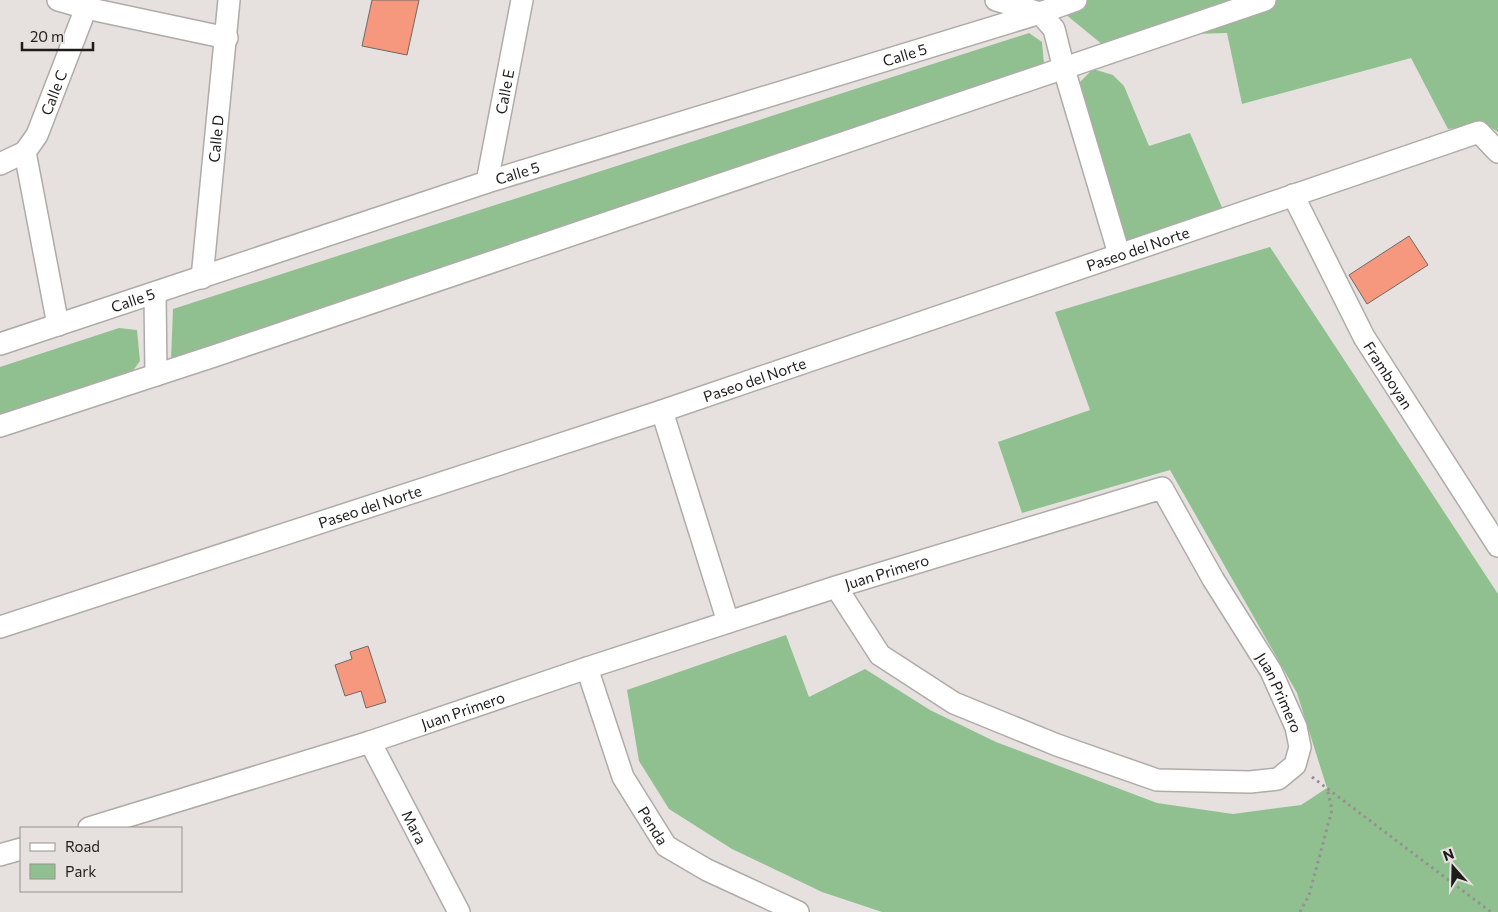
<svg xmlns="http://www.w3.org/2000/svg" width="1498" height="912" font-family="Commissioner,sans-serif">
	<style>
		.green { fill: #90c090 }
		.building { fill: #f5987e; stroke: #6e6967 }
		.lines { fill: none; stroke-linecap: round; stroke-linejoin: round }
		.minor-casing { stroke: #afaba8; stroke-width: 24 }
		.path { stroke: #95918f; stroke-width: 3; stroke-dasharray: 2.5 4; stroke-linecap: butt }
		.minor { stroke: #fff; stroke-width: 21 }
		.labels { text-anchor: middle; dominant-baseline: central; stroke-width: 4; stroke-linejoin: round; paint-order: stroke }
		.street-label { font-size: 15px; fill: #1d1c1b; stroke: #e6e1de }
	</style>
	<rect width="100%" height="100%" fill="#e6e1de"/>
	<path class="green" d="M1048 0H1498V132L1487 125 1448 129 1411 58 1242 104 1227 33 1192 34 1103 45Z
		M1029 33 1042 42 1045 75 171 360 173 309Z
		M1093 69 1113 75 1124 86 1149 146 1190 133 1224 212 1125 246 1078 84Z
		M1270 247 1498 594V912H882L822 892 732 849 669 809 639 761 627 690 786 635 809 697 865 669 930 710 996 742 1157 803 1233 814 1301 805 1327 788 1297 693 1170 470 1022 513 998 442 1090 410 1055 312Z
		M119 328 137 330 140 361 132 372 0 418V367Z"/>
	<path class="building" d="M372 0H419L407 55 362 46Z
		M1409 236 1428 265 1367 304 1349 275Z
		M368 646 386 702 366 708 361 691 345 696 335 665 352 659 350 652Z"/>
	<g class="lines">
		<defs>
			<g id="minor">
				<path d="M58 0 86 8 227 38"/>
				<path d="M996 0 1040 13"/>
				<path d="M1040 13 1054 29 1064 69 1119 254"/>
				<path d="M25 152 58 325"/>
				<path id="s1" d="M0 164 25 152 37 135 86 8"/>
				<path id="s2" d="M487 182 522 0"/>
				<path id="s3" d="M1293 195 1364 337 1498 546"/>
				<path id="s4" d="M202 278 229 0"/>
				<path d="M155 294 156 375"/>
				<path id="s5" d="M0 344 487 182 1040 13 1076 0"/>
				<path d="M662 411 728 622"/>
				<path d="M0 426 217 355 1265 0"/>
				<path id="s6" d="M0 627 662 411 1479 132 1498 152"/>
				<path id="s7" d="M587 668 623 777 666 846 707 870 798 912"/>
				<path id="s8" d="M370 742 459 912"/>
				<path id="s9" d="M89 828 370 742 587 668 836 587 1162 488 1213 579 1271 671 1296 727 1300 747 1295 765 1278 779 1250 782 1157 780 1057 745 954 703 880 655 836 587"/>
				<path d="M0 855 21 849"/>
			</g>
		</defs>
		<use href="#minor" class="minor-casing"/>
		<path class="path" d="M1312 777 1491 912
			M1300 912 1309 895 1332 810 1327 788"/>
		<use href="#minor" class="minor"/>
	</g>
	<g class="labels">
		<g class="street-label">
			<text stroke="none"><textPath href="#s5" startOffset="950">Calle 5</textPath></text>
			<text stroke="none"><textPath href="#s2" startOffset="92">Calle E</textPath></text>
			<text stroke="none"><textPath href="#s1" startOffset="94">Calle C</textPath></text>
			<text stroke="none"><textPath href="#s4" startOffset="140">Calle D</textPath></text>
			<text stroke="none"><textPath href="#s5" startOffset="545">Calle 5</textPath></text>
			<text stroke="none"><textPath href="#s6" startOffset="1199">Paseo del Norte</textPath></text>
			<text stroke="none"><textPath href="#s5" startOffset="140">Calle 5</textPath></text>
			<text stroke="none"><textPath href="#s3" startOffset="204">Framboyan</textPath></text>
			<text stroke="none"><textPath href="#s6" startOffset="794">Paseo del Norte</textPath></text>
			<text stroke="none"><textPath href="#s6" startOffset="389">Paseo del Norte</textPath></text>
			<text stroke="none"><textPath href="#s9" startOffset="838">Juan Primero</textPath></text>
			<text stroke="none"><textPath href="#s9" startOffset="1362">Juan Primero</textPath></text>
			<text stroke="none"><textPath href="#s9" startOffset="392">Juan Primero</textPath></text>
			<text stroke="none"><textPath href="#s7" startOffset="172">Penda</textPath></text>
			<text stroke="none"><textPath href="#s8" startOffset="96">Mara</textPath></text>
		</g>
	</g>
	<rect x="20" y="827" width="162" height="65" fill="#e6e1de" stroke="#969290"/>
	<rect x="30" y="843" width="25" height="8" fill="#ffffff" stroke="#969290"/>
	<text x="65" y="852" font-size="15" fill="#1d1c1b">Road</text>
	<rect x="30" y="864" width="25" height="15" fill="#90c090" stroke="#969290"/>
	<text x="65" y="877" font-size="15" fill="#1d1c1b">Park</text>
	<g transform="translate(1453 867) rotate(340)" stroke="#e6e1de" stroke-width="4" paint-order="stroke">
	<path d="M0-4L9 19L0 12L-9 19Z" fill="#1d1c1b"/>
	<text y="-8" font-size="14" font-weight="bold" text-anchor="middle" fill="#1d1c1b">N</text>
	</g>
	<path d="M22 42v8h71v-8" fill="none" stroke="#1d1c1b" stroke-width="2.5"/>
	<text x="30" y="42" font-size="15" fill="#1d1c1b" stroke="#e6e1de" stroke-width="4" paint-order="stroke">20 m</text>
</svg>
